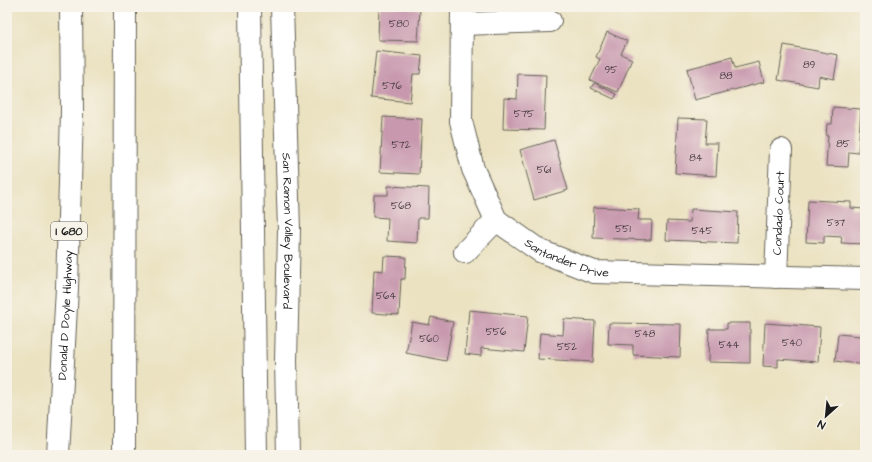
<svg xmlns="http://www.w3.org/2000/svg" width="872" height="462" font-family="'Architects Daughter',sans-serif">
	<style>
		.building { fill: #c899ae }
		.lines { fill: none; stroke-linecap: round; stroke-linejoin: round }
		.minor-casing { stroke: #646156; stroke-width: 24 }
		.major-casing { stroke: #646156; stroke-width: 24 }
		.highway-casing { stroke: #646156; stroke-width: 24 }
		.minor { stroke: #fff; stroke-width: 22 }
		.major { stroke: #fff; stroke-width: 22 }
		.highway { stroke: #fff; stroke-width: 22 }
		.labels { text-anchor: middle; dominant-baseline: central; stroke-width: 3; stroke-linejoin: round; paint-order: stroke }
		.number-label { font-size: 10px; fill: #473b40 }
		.shield { fill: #f7f3e8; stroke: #5e5c59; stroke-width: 1 }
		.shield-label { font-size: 11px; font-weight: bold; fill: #1c1c1c }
		.street-label { font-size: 12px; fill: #1c1c1c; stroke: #f7f3e8 }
	</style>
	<rect width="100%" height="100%" fill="#f7f3e8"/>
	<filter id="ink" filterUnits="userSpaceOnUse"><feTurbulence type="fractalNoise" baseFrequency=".025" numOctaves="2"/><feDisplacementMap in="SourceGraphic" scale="8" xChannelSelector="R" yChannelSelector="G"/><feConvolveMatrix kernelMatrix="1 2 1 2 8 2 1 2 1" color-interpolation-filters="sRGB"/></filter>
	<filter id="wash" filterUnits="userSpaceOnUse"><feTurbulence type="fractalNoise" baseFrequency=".012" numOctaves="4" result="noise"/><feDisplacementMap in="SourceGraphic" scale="16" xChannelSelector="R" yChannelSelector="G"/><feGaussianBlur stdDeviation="0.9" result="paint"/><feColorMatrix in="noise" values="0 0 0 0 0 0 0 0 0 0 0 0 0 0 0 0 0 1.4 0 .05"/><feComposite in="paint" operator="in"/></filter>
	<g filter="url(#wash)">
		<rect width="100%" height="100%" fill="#ebe2c1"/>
		<g id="blocks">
			<path class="building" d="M379 7H408V8L420 9 418 41 378 40Z
				M607 32 627 41 621 54 632 59 618 92 590 80 600 59 596 57Z
				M784 45 838 55 834 79 819 76 818 87 778 80Z
				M376 51 422 56 420 74H413L410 102 371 98Z
				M732 57 735 68 759 62 764 82 695 100 687 69Z
				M518 74 546 75 544 130 503 129 504 98 517 99Z
				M594 83 617 94 614 99 591 88Z
				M833 107 861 109 858 153 849 152 848 167 826 166 828 136H826L827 124H832Z
				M383 117 422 119 419 174 380 172Z
				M678 118 707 119 705 143H718L716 176 675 173Z
				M554 140 568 190 534 200 520 150Z
				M388 186 429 188 428 218H418L417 243 387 241 388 218 373 217 374 195H388Z
				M808 200 851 202V208L865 209V244L841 243 842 237 824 236V243L806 242Z
				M594 207 639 209 638 220H652L651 240 593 238Z
				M691 209 738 212 737 243 666 240 667 221 690 222Z
				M384 256 406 257 405 279H401L399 315 372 313 374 270 383 271Z
				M469 310 528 316 524 352 481 348V356L465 354Z
				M431 317 453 322 446 361 406 353 412 322 429 325Z
				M564 319 595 321 593 362 538 359 540 333 563 335Z
				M862 321 865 322V365L835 361 838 334 860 336Z
				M609 323 681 324 680 357 633 355V345L608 344Z
				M727 323H750V363L708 362 709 329H727Z
				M765 323 820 327 818 362 778 359V367L763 366Z"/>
		</g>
	</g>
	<g filter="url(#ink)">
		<use href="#blocks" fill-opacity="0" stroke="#646156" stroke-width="1"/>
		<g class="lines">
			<defs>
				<g id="minor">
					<path id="s1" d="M462 7 461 121 473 169 496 220 540 251 594 272 865 279"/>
					<path d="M462 24 550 21"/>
					<path d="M465 252 496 220"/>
					<path id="s2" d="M776 277 781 150"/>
				</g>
				<g id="major">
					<path d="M250 7 256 455"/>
					<path id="s3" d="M282 7 289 230 286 361 288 455"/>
				</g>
				<g id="highway">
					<path id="s4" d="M58 455 67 288 72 112 71 7"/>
					<path d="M124 455 125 7"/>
				</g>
			</defs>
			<use href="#minor" class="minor-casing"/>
			<use href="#major" class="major-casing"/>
			<use href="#highway" class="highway-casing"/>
			<use href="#minor" class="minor"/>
			<use href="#major" class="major"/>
			<use href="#highway" class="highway"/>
		</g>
	</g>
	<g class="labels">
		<g class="number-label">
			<text x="399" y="24">580</text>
			<text x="809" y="65">89</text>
			<text x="611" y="70">95</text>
			<text x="726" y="76">88</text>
			<text x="392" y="86">576</text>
			<text x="524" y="114">575</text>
			<text x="843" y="144">85</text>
			<text x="401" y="145">572</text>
			<text x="696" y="158">84</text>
			<text x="544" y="170">561</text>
			<text x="401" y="206">568</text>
			<text x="836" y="223">537</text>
			<text x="623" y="229">551</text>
			<text x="702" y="231">545</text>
			<text x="386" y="296">564</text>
			<text x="496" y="332">556</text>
			<text x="645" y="334">548</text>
			<text x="429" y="339">560</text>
			<text x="792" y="343">540</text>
			<text x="729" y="345">544</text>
			<text x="567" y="347">552</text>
		</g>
		<rect class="shield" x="51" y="222" width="36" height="18" rx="3"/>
		<g class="shield-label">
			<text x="69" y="231">I 680</text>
		</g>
		<g class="street-label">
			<text stroke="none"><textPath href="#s2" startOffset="64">Condado Court</textPath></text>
			<text stroke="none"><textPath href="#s3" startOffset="224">San Ramon Valley Boulevard</textPath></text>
			<text stroke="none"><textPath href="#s1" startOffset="301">Santander Drive</textPath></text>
			<text stroke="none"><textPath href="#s4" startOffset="140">Donald D Doyle Highway</textPath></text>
		</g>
	</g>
	<rect width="872" height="462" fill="none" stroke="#f7f3e8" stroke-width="24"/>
	<g transform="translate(826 416) rotate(207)" stroke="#f7f3e8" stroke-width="3" paint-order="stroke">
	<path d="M0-3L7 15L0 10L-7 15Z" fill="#1c1c1c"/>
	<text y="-6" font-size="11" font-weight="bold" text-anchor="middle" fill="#1c1c1c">N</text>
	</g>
</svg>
